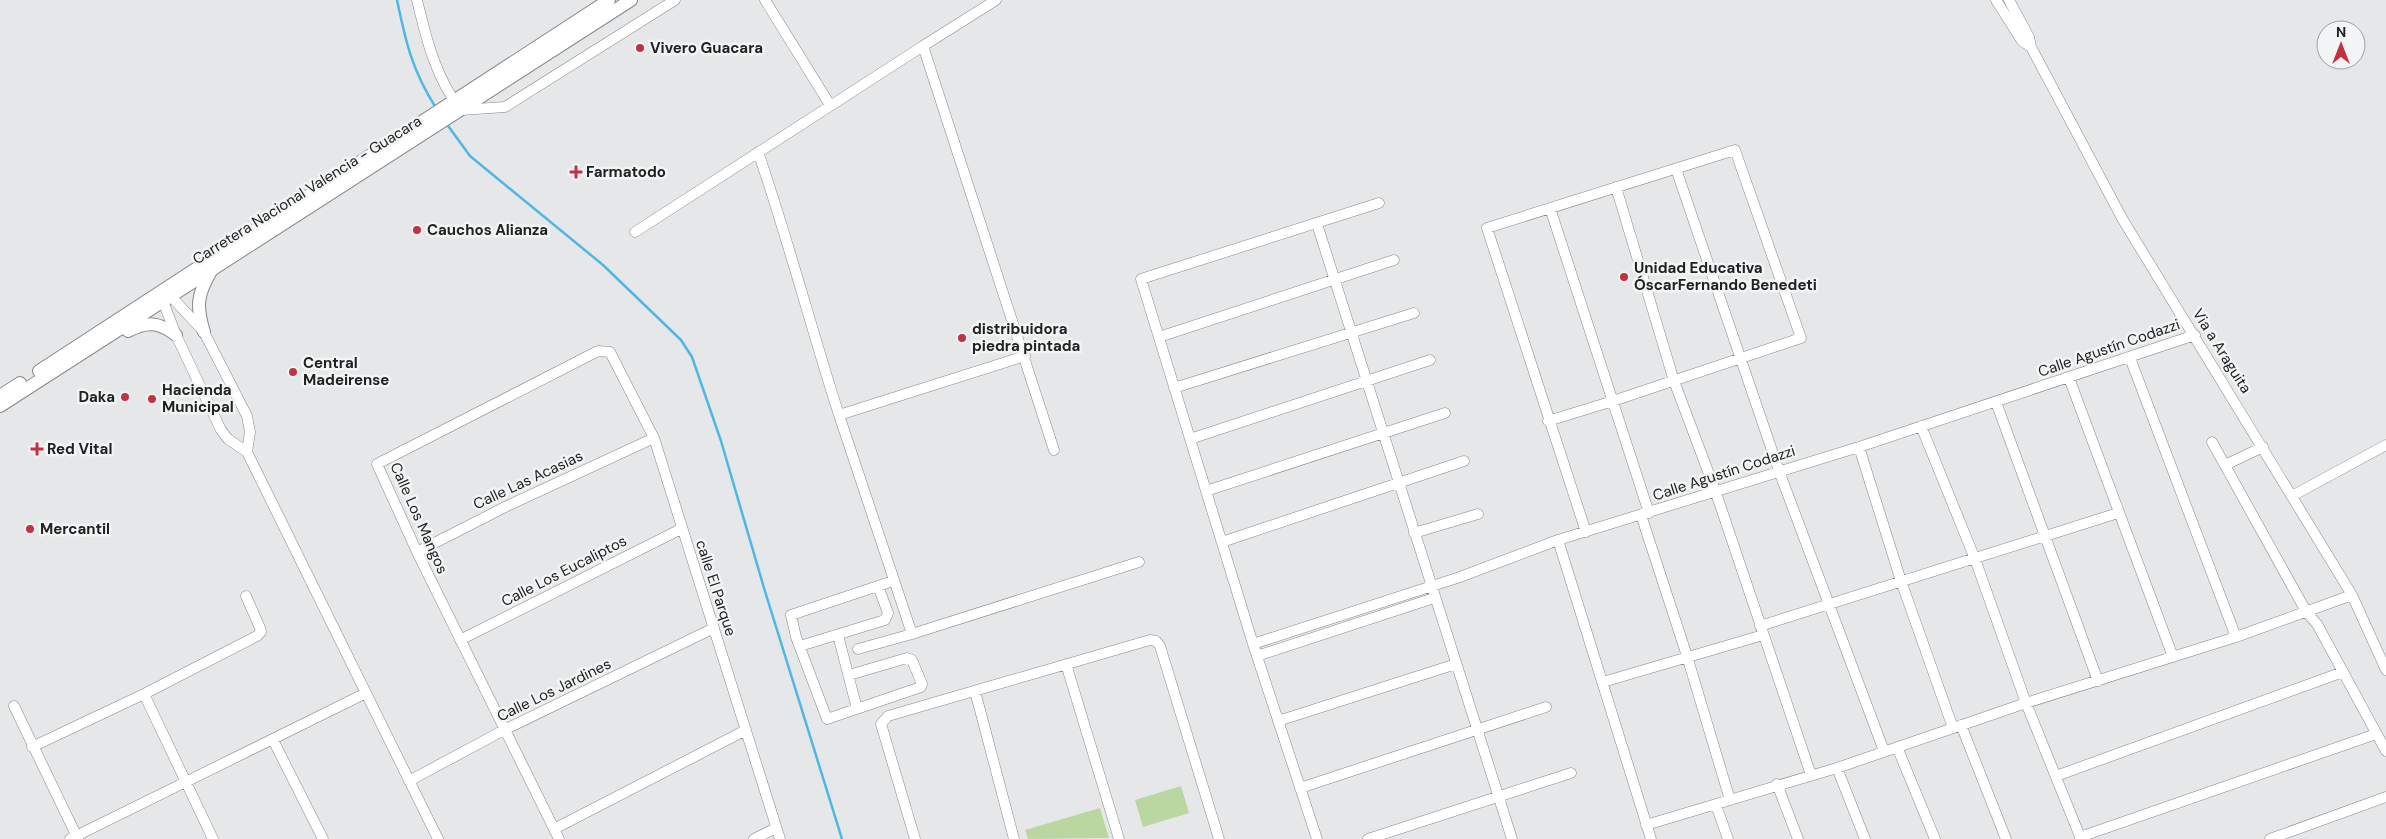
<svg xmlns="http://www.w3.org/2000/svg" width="2386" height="839" font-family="'DM Sans',sans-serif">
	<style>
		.green { fill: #bad6a1 }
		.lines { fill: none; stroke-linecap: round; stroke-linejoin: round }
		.stream { stroke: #4fb7e4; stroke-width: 2.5 }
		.minor-casing { stroke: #868788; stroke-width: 11 }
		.major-casing { stroke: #868788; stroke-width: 14 }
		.minor { stroke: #fff; stroke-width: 10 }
		.major { stroke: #fff; stroke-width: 12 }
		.poi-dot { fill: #c23243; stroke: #f3f4f5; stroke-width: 2 }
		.labels { text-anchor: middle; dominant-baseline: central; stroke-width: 5; stroke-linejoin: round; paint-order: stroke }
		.poi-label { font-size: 15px; font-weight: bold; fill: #202121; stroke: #f3f4f5; text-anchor: start }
		.street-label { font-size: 15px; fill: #202121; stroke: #f3f4f5 }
	</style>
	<rect width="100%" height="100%" fill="#e6e7e8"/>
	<path class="green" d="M1181 786 1189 813 1143 827 1135 800Z
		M1100 808 1109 838 1028 839 1025 830Z"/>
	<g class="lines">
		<path class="stream" d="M397 0C406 43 412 70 436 108
			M446 123 470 156 603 265 681 340 692 357 721 441 764 588 842 839"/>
		<defs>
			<path id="minor" d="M417 0C426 38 436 79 461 110L505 107 675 0
				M765 0 830 105
				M1996 0 2022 41 2031 47
				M2009 0 2029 37 2031 47 2123 220 2352 595 2386 670
				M923 46 996 0
				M758 152C788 239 811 328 839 415L1025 356
				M1676 169 1779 471 1884 751
				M1616 187 1674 381 1715 490 1811 775
				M1550 208 1649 513
				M1317 224 1512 839
				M635 232 923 46 1054 450
				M166 291 204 332 247 416 250 432 247 452
				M161 296 176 335 221 430 228 439 247 452 438 839
				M1159 337 1394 260
				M2130 358 2236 637
				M2069 378 2173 657
				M1174 388 1414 313
				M1996 402 2098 681
				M839 415 912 634 1139 562
				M1548 421 1613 401 1801 338 1735 150 1487 228 1586 532
				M1921 426 1975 559 2026 703 2081 839
				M1190 439 1430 360
				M2212 442 2307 613 2317 624 2386 751
				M1859 447 1901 581 1953 728
				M2225 465 2263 447
				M1206 491 1445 413
				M2292 496 2386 445
				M1641 515 1687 656 1730 800
				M1414 533 1478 514
				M1222 542 1464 461
				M417 552 505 507 654 438
				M1760 626 2118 513
				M838 635 857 709
				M460 640 681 529
				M1253 644 1460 577 1558 540
				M800 646 885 620 888 613 878 586
				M858 649 912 634
				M1257 656 1434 598
				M1066 664 1119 839
				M849 675 907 658 912 660 922 684 921 687 827 719 796 637 791 615 893 581
				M1603 682 1763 635
				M975 691 1014 839
				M144 694 213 839
				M14 706 78 839
				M1278 721 1456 664
				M1961 725 2006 839
				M273 740 323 839
				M32 747 144 694 257 636 261 632 260 628 246 596
				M1897 747 1935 839
				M1837 768 1865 839
				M2056 776 2343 672
				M409 781 504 730 714 628
				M1777 784 1798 839
				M1300 788 1546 707
				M1716 805 1728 839
				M1646 825 1837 768 2026 703 2236 637 2352 595
				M554 829 746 730
				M2080 837 2376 734
				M70 839 366 693
				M559 839 417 552 377 464 598 351 610 352 654 438 780 839
				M754 839 776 828
				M915 839 881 724 888 716 1150 640 1156 641 1160 646 1219 839
				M1317 839 1253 644 1141 279 1379 203
				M1368 839 1571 773
				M1651 839 1558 540 1859 447 2195 335
				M2270 839 2386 797"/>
			<path id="major" d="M128 331C147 321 159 322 176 335
				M204 332C196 306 197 295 211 271
				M39 371 609 0
				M0 396 20 383
				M0 406 631 0"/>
		</defs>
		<use href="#minor" class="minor-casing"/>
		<use href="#major" class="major-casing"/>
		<use href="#minor" class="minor"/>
		<use href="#major" class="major"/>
	</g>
	<g class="poi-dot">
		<circle cx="640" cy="48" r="5"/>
		<path d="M573.5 164.5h5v5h5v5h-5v5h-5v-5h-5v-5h5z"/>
		<circle cx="417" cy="230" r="5"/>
		<circle cx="1624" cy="277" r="5"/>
		<circle cx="962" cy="338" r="5"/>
		<circle cx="293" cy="372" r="5"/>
		<circle cx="125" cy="397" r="5"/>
		<circle cx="152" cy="399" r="5"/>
		<path d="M34.5 441.5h5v5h5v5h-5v5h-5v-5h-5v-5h5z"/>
		<circle cx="30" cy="529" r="5"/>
	</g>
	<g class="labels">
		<g class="poi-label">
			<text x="650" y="48">Vivero Guacara</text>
			<text x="586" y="172">Farmatodo</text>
			<text x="427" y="230">Cauchos Alianza</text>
			<text x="1634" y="268">Unidad Educativa<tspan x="1634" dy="17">ÓscarFernando Benedeti</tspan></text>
			<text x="972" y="329">distribuidora<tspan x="972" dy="17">piedra pintada</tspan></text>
			<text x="303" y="363">Central<tspan x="303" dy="17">Madeirense</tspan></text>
			<text x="162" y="390">Hacienda<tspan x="162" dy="17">Municipal</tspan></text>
			<text x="115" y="397" text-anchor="end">Daka</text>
			<text x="47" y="449">Red Vital</text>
			<text x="40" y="529">Mercantil</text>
		</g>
		<g class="street-label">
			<text transform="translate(307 190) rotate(-32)">Carretera Nacional Valencia - Guacara</text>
			<text transform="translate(2109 348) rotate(-19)">Calle Agustín Codazzi</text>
			<text transform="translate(2222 351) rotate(58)">Via a Araguita</text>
			<text transform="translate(1724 473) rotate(-18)">Calle Agustín Codazzi</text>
			<text transform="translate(528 480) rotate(-25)">Calle Las Acasias</text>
			<text transform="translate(419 518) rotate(66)">Calle Los Mangos</text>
			<text transform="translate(564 571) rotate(-27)">Calle Los Eucaliptos</text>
			<text transform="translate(716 588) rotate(72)">calle El Parque</text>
			<text transform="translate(554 690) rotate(-26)">Calle Los Jardines</text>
		</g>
	</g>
	<g transform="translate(2341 45)"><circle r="24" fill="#f3f4f5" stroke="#9fa0a0"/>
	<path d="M0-4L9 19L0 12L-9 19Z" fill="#c23243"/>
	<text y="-8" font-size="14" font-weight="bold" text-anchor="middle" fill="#202121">N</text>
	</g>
</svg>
